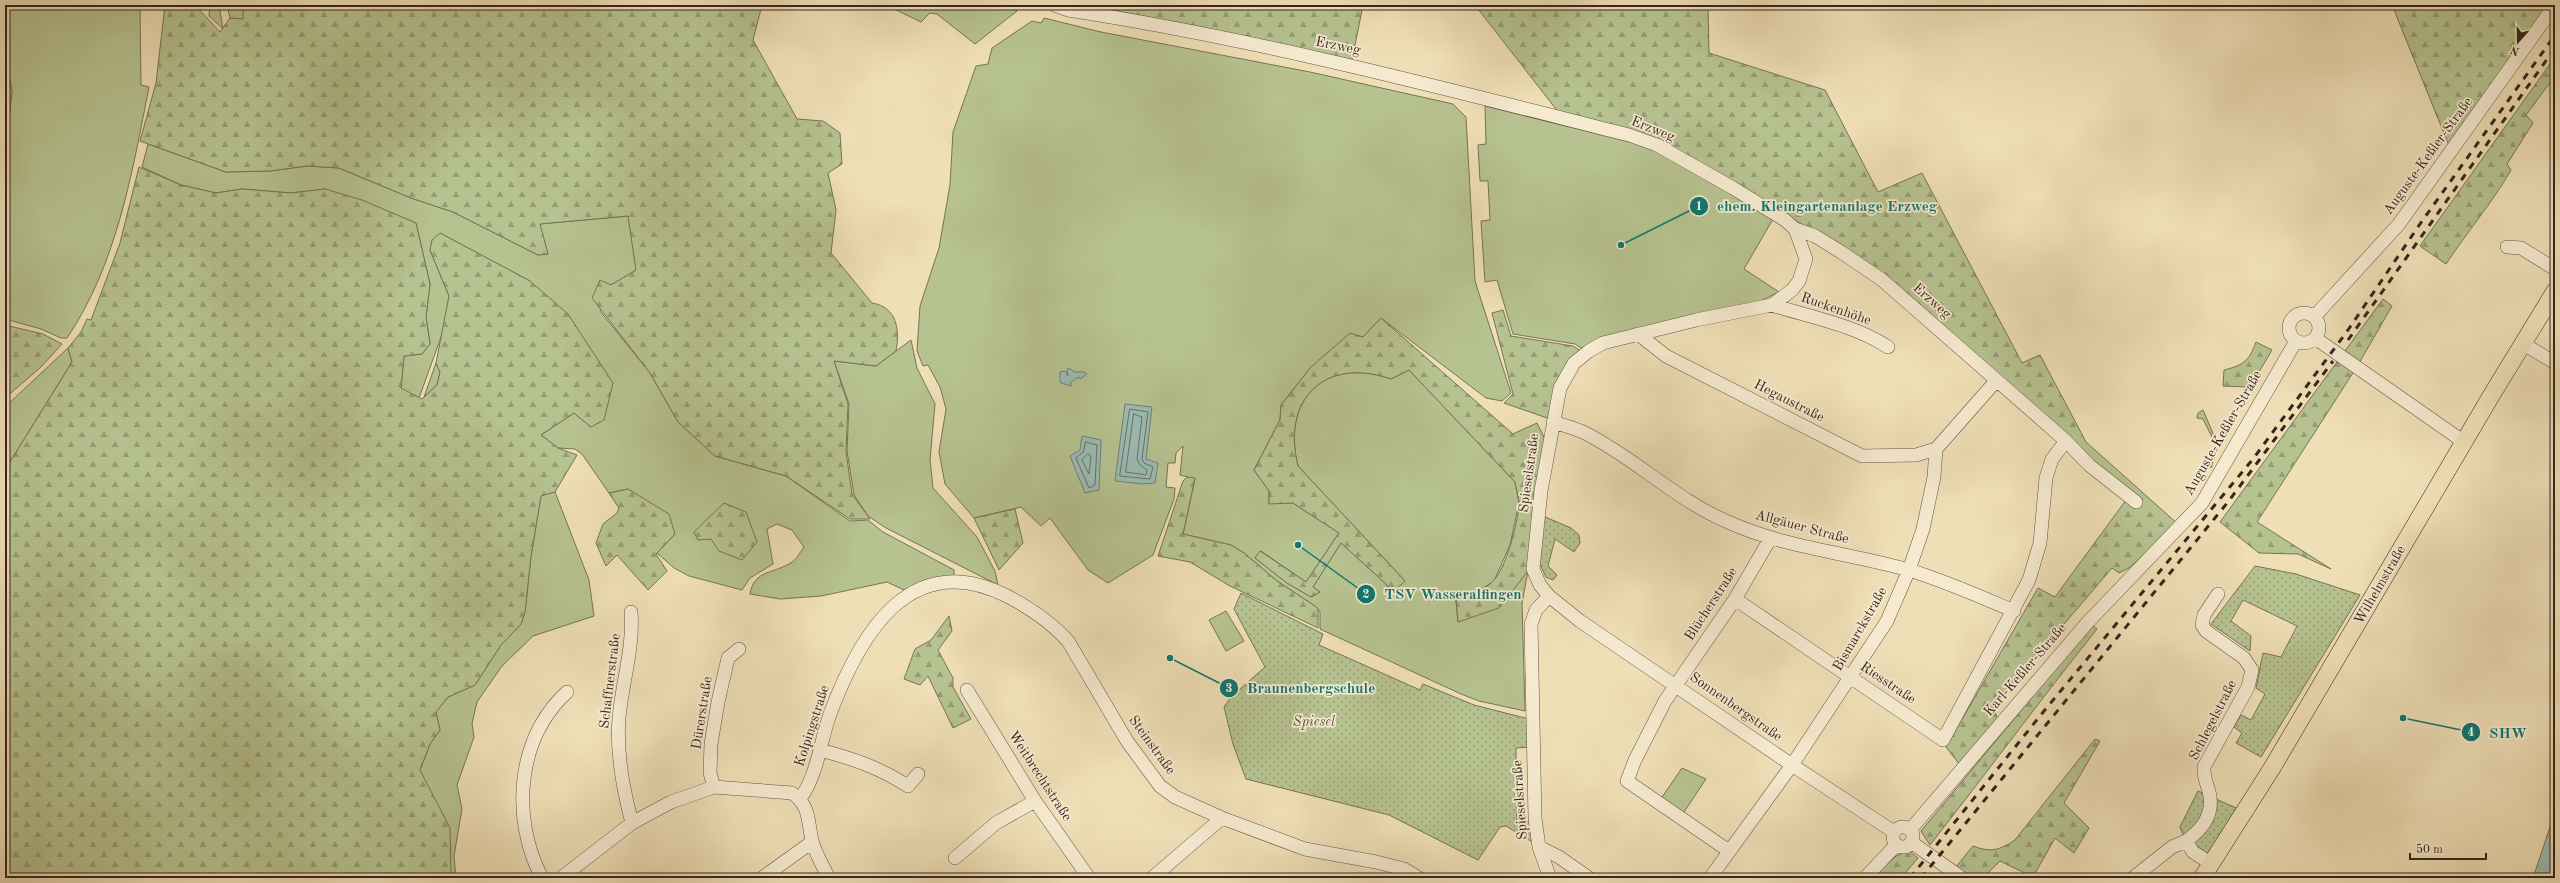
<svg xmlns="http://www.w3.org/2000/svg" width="2560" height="883" font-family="'Old Standard TT',serif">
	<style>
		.green { fill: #b6c290; stroke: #777356 }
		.forest { fill: url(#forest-firs); stroke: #777356 }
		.park { fill: url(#park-dots); stroke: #777356 }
		.water { fill: #9bbcb5; stroke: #737f78 }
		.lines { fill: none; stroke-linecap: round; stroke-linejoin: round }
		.shore { stroke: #6a7068; stroke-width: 1 }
		.river { stroke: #9bbcb5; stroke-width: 18 }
		.minor-casing { stroke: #665343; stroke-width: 14 }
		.major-casing { stroke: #38241c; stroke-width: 18 }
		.minor { stroke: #f5ead0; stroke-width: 13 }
		.major { stroke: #efdfb7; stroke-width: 17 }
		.rail { stroke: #38241c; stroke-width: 3; stroke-dasharray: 7 7; stroke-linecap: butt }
		.labels { text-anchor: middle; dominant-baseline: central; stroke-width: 3.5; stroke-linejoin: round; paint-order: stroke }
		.street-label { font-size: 14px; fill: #38241c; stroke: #f5ead0 }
		.park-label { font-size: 14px; font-style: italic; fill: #584c39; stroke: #f5ead0 }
		.leader { fill: none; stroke: #0f766e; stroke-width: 1.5 }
		.callout-dot { fill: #0f766e; stroke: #f5ead0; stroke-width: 1.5 }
		.mark-label { font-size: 12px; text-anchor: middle; font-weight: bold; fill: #fff }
		.callout-label { font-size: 15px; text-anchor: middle; font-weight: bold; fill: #0f766e; stroke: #f5ead0; stroke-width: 3.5; stroke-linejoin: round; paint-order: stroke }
	</style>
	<defs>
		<pattern id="forest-firs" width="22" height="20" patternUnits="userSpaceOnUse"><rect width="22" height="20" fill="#b6c290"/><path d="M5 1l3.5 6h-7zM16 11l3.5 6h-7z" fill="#959d75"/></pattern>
		<pattern id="park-dots" width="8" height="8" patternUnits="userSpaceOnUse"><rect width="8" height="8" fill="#b6c290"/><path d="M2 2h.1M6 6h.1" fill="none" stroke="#959d75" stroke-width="1.8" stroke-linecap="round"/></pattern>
	</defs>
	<rect width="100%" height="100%" fill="#efdfb7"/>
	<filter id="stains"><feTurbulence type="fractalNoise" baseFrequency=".005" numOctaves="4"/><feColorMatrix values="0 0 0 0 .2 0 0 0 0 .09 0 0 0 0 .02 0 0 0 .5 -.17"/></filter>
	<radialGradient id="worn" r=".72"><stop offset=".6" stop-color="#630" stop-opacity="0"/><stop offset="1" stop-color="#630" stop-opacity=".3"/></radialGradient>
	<path class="green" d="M5 5H140L141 85 149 87C132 173 117 264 67 338H61L41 329 5 319V153L12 91 5 58Z
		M210 5H219L223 29 209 16Z
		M227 5H243L244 19 230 18Z
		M886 5H1009L1017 11 975 44 937 14 930 13 921 22Z
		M1044 18 1101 32 1310 72 1453 104 1466 117 1475 281 1511 393 1502 401 1486 398 1381 318 1363 337 1311 367 1281 405 1280 420 1254 470 1269 491V503H1293L1339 533 1306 582 1261 551 1255 558 1287 583 1311 597 1320 592 1313 587 1341 543 1386 584 1391 593 1405 581 1298 466C1281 399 1325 356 1391 379L1409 370 1515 482 1519 503 1510 545 1494 581 1471 596 1456 600 1458 622 1528 571 1522 603 1525 711 1479 701 1461 694 1320 629V612L1315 606 1277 581 1244 553 1231 545 1183 534 1195 479 1180 475 1183 446 1176 453 1175 463H1168L1166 487 1175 488 1174 499 1153 555 1108 583 1088 570 1050 518 1041 526 1021 507 974 518 945 484 939 452 946 409 940 387 928 365 923 366 917 351 920 306 939 248 950 185 953 132 976 66 988 64 992 48 1032 21 1041 23Z
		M1485 106 1654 148 1773 219 1744 269 1779 292 1746 308 1584 350 1575 344 1513 334 1497 280 1485 282 1481 221 1490 220 1488 181H1480L1478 145 1486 144Z
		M148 144 226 172 270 171 307 166 339 168 411 198 453 212 538 255 548 254 539 224 628 216 637 270 611 285 600 311 650 373 678 422 715 456 786 476 850 521 868 520 883 532 954 570V576L933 580 904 590 887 582 821 596 780 599 750 594C754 569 775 574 792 562 797 559 800 552 804 547L792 530 777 524 767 529 773 564 750 578 742 590 689 576 674 568 657 553 675 534 628 489 609 493 582 454 575 449 558 448 541 435 574 413 591 427 530 281 440 233 430 250 449 296 444 329 419 398 401 389 404 356 422 354 430 344 426 317 430 284 416 223 325 189 291 193 242 189 216 193 181 185 142 167Z
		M911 340 917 368 935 404 930 460 933 488 977 537 995 571 998 585 886 528 868 516 854 495 847 451 849 404 834 361 876 366Z
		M68 348 72 362 5 470V407Z
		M436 363 440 372 437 385 424 397Z
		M2203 410 2218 445 2211 468 2208 458 2216 445 2203 419 2197 418 2198 413Z
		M555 492 589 580 594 616 533 636 502 666 477 702 472 723 474 737 457 785 462 809 454 856 456 878H450L420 770 430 744 440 730 436 712 448 697 475 685 501 645 521 624 525 612 531 556 541 495Z
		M1226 611 1244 641 1226 651 1209 620Z
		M1682 768 1706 779 1682 815 1660 800Z"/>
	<path class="forest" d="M165 5H195L220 32 230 18 243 19V5H762L753 40 797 119 823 121 840 133 842 164 828 173 836 210 831 253 872 303C897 307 900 330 896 351L876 366 834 361 848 404 846 452 852 494 870 519H850L786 476 715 456 678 422 650 373 592 298 600 280 611 285 636 270 628 216 540 224 548 254 538 255 453 212 411 198 339 168 307 166 270 171 226 172 140 141 156 83Z
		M1083 5H1363L1352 60 1201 27Z
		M1475 5H1708L1709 53 1825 90 1878 192 1922 173 2022 363 2040 355 2086 442 2179 525 2129 568 2119 573 2112 568 1993 707 1999 722 1960 765 1946 747 2038 588 2055 597 2129 496 1842 248 1686 156 1559 113Z
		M2392 5H2549L2450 148Z
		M2555 57V76L2526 115 2533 123 2507 164 2511 170C2492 203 2467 232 2446 264L2420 246Z
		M5 58 12 91 5 153Z
		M139 167 181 185 216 193 242 189 291 193 325 189 362 200 416 223 430 284 426 317 430 344 422 354 404 356 401 388 422 399 437 385 440 372 436 363 449 296 430 250 432 240 440 233 530 281 568 314 613 383 604 420 591 427 574 413 541 435 558 448 577 455 555 492 541 496 531 556 525 612 521 624 501 645 475 685 448 697 436 712 440 730 430 744 420 770 450 828 451 878H5V470L72 362 68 348 81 332 87 319 91 320 120 243Z
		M2383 299 2392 306 2358 365 2257 522 2331 569 2298 554 2259 553 2220 522Z
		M1503 310 1511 336 1573 346 1581 351 1550 419 1504 403 1513 394 1492 313Z
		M1381 318 1513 434 1537 423 1545 439 1528 571 1499 608 1458 622 1456 600C1470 596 1482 592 1492 582 1506 570 1518 522 1519 504 1519 497 1516 489 1515 482L1409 370 1391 379C1325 356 1281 399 1298 466L1405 581 1392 593 1386 584 1341 543 1313 587 1320 592 1311 597 1287 583 1255 558 1260 551 1306 582 1339 533 1293 503 1269 504V491L1254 470 1280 420 1281 405 1311 367 1350 333 1363 337Z
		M5 325 43 334 62 344 41 367 5 398Z
		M2256 342 2272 350 2250 387 2223 386 2224 370C2244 365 2249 361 2256 342Z
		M1187 477 1195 478 1183 534 1231 545 1244 553 1277 581 1315 606 1318 609V628L1230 586 1190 562 1158 556 1183 481Z
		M628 489 669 514 675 534 656 554 667 571 648 590 617 555 606 566 596 543 603 524 617 513 619 508 609 493Z
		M724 503 746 512 757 542 742 560 719 551 711 539 698 540 694 532Z
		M1015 509 1023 543 999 570 974 518Z
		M949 616 952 631 938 650 953 678V687L971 719 953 728 928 676 920 685 904 679 915 649 931 640Z
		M2092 625 2097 629C2040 700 1986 774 1930 845L1921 831Z
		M2095 739 2100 741 2064 803 2089 828 2074 853 2055 838 2033 877 2000 861 1983 878H1971L1955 868 1973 846C1991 853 2000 850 2015 840Z
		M2555 812V878H2533Z
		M1909 851 1918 858 1901 878H1872L1896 856Z"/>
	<path class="park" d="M1543 516 1571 528 1579 535 1580 543 1574 552 1555 539 1548 566 1557 575 1553 580 1546 577 1539 562Z
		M2255 566 2296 574 2360 595 2261 757 2236 743 2242 733 2234 727 2241 715 2251 720 2265 694 2256 688 2263 653 2281 657 2297 626 2243 600 2231 621 2251 636 2250 651 2211 624Z
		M1241 593 1323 634 1319 645 1420 690 1423 684 1474 705 1529 719 1530 747 1516 748 1517 821 1532 822 1534 843 1506 826 1500 827 1478 860 1389 815 1246 779 1233 744 1224 707 1231 697 1265 667 1234 609Z
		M2198 791 2243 811 2211 862 2186 841 2180 827Z"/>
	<path class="water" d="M1067 369H1071L1074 372H1085L1087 374 1080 379 1079 377 1071 382V386L1061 383 1060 380V372L1065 371 1068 376Z
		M1125 404 1152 407 1146 459 1158 463 1155 483 1142 484 1115 481Z
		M1082 436 1101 440 1099 490 1085 493 1070 456 1080 450Z"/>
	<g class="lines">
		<path class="shore" d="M1130 409 1148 412 1142 459 1144 463 1153 467 1150 479 1120 476Z
			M1134 414 1142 417 1137 459 1140 465 1147 470 1146 475 1126 472Z
			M1086 442 1097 445 1095 485 1089 488 1076 458 1083 452Z
			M1088 454 1091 456 1089 474 1082 460Z"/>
		<path class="river" d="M2544 878 2555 843"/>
		<defs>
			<path id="minor" d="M1054 5 1068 10C1258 39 1443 88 1629 135L1657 145 1733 188 1785 220 1795 229 1815 236 1841 252 1881 279 2066 441 2089 465 2136 502
				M1795 229 1806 259 1799 281 1792 290 1772 305 1696 320 1603 343 1589 351 1574 363 1560 388 1541 491 1533 569 1540 585 1549 596 1580 621 1792 765 1894 832
				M2507 247 2521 248 2555 269
				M1772 305C1810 317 1855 325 1888 347
				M2289 328a15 15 0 1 1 30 0a15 15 0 1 1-30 0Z
				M2314 317 2399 224 2555 5
				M1638 334 1666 356 1862 456 1916 455 1936 449
				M2315 338 2464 442
				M2522 343 2555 363
				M1553 422C1563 425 1575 428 1585 433 1635 458 1676 500 1728 522 1786 548 1849 553 1909 570 1945 581 1979 596 2014 611
				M1549 596 1536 610 1531 624 1535 818 1539 847 1550 878
				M1735 599 1943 740 2029 580 2040 543 2046 478 2052 459 2066 441
				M631 612C634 647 622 683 619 718 616 753 623 789 632 823
				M967 690 1035 801 1089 878
				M820 750C854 759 878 767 908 786L918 774
				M714 787 710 773 711 744 718 702 728 658 739 649
				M800 799C818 774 820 742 830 714 860 634 910 547 1007 596 1030 608 1051 622 1068 641L1127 741 1160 786 1175 797 1222 818 1305 849 1376 862 1404 869 1419 878
				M1893 837a10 10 0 1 1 20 0a10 10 0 1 1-20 0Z
				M1910 830 2088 622 2202 503 2296 341
				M1911 842 1962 878
				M1539 847 1559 857 1589 878
				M1729 851 1627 781 1635 760 1665 701 1735 599 1770 539
				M955 858 996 823 1035 801
				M2212 864 2193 852 2186 841C2200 831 2213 817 2210 797 2209 787 2203 779 2204 767L2248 687 2252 670 2244 658 2206 631 2202 625 2204 615 2218 594
				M542 878C511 819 516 739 567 692
				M561 878 632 823 671 802 714 787 792 793C812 807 807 824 813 844 817 856 823 867 829 878
				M762 878 812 842
				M1152 878 1222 818
				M1710 878 1792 765 1887 621 1909 570 1923 529 1934 477 1936 449 1996 381
				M1865 878 1896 845
				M2133 878 2172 847 2186 841"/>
			<path id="major" d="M2202 878 2272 768 2491 396 2555 291"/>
		</defs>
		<use href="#minor" class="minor-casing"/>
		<use href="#major" class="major-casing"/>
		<use href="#minor" class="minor"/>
		<use href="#major" class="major"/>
		<path class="rail" d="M2348 340 2555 48
			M1910 878 2044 711 2253 459 2348 330 2420 224 2555 35
			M1921 878 2228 502 2333 361"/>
	</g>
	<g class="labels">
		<g class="street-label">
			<text transform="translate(1338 46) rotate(12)">Erzweg</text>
			<text transform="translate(1653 129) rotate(22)">Erzweg</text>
			<text transform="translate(2428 156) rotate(-54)">Auguste-Keßler-Straße</text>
			<text transform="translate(1932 301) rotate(42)">Erzweg</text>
			<text transform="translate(1836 309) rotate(19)">Ruckenhöhe</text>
			<text transform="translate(1789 401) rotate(27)">Hegaustraße</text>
			<text transform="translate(2223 433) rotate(-60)">Auguste-Keßler-Straße</text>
			<text transform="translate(1529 473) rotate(-82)">Spieselstraße</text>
			<text transform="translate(1802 527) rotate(15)">Allgäuer Straße</text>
			<text transform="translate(2380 585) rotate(-60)">Wilhelmstraße</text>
			<text transform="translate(1711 604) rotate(-57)">Blücherstraße</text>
			<text transform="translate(1860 629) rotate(-60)">Bismarckstraße</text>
			<text transform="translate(2025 670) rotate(-49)">Karl-Keßler-Straße</text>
			<text transform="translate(610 681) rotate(-83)">Schaffnerstraße</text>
			<text transform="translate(1888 683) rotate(34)">Riesstraße</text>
			<text transform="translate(1736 707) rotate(35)">Sonnenbergstraße</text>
			<text transform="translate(702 713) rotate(-81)">Dürerstraße</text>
			<text transform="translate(2213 720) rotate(-63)">Schlegelstraße</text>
			<text transform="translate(812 726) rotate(-72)">Kolpingstraße</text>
			<text transform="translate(1152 745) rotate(54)">Steinstraße</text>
			<text transform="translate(1040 776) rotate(57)">Weitbrechtstraße</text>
			<text transform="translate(1520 800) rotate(-94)">Spieselstraße</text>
		</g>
		<g class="park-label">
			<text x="1314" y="722">Spiesel</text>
		</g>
	</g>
	<path class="leader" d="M1621 245L1699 206M1298 545L1366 594M1170 658L1229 688M2403 718L2471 732"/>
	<g class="callout-dot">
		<circle cx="1621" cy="245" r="4"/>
		<circle cx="1298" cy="545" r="4"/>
		<circle cx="1170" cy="658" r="4"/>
		<circle cx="2403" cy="718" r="4"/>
		<circle cx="1699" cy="206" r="10"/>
		<circle cx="1366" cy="594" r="10"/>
		<circle cx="1229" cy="688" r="10"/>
		<circle cx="2471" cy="732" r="10"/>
	</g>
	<g class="mark-label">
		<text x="1699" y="210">1</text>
		<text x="1366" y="598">2</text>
		<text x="1229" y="692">3</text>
		<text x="2471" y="736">4</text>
	</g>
	<g class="callout-label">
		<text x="1827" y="211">ehem. Kleingartenanlage Erzweg</text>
		<text x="1453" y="599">TSV Wasseralfingen</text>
		<text x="1311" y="693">Braunenbergschule</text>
		<text x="2508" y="738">SHW</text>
	</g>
	<rect width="2560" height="883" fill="none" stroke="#efdfb7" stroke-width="20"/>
	<rect x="6" y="6" width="2548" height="871" fill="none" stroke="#38241c" stroke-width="2"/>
	<rect x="10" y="10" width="2540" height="863" fill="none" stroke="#38241c"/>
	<g transform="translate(2518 42) rotate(200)" stroke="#f5ead0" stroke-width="3" paint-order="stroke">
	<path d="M0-3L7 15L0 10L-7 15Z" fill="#38241c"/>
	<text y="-6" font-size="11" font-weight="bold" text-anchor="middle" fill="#38241c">N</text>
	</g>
	<path d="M2410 853v6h76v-6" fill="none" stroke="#38241c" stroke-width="2"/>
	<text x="2416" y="853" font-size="12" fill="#38241c" stroke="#f5ead0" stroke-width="3" paint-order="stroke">50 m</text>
	<rect width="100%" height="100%" filter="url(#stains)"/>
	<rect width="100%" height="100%" fill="url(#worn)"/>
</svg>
